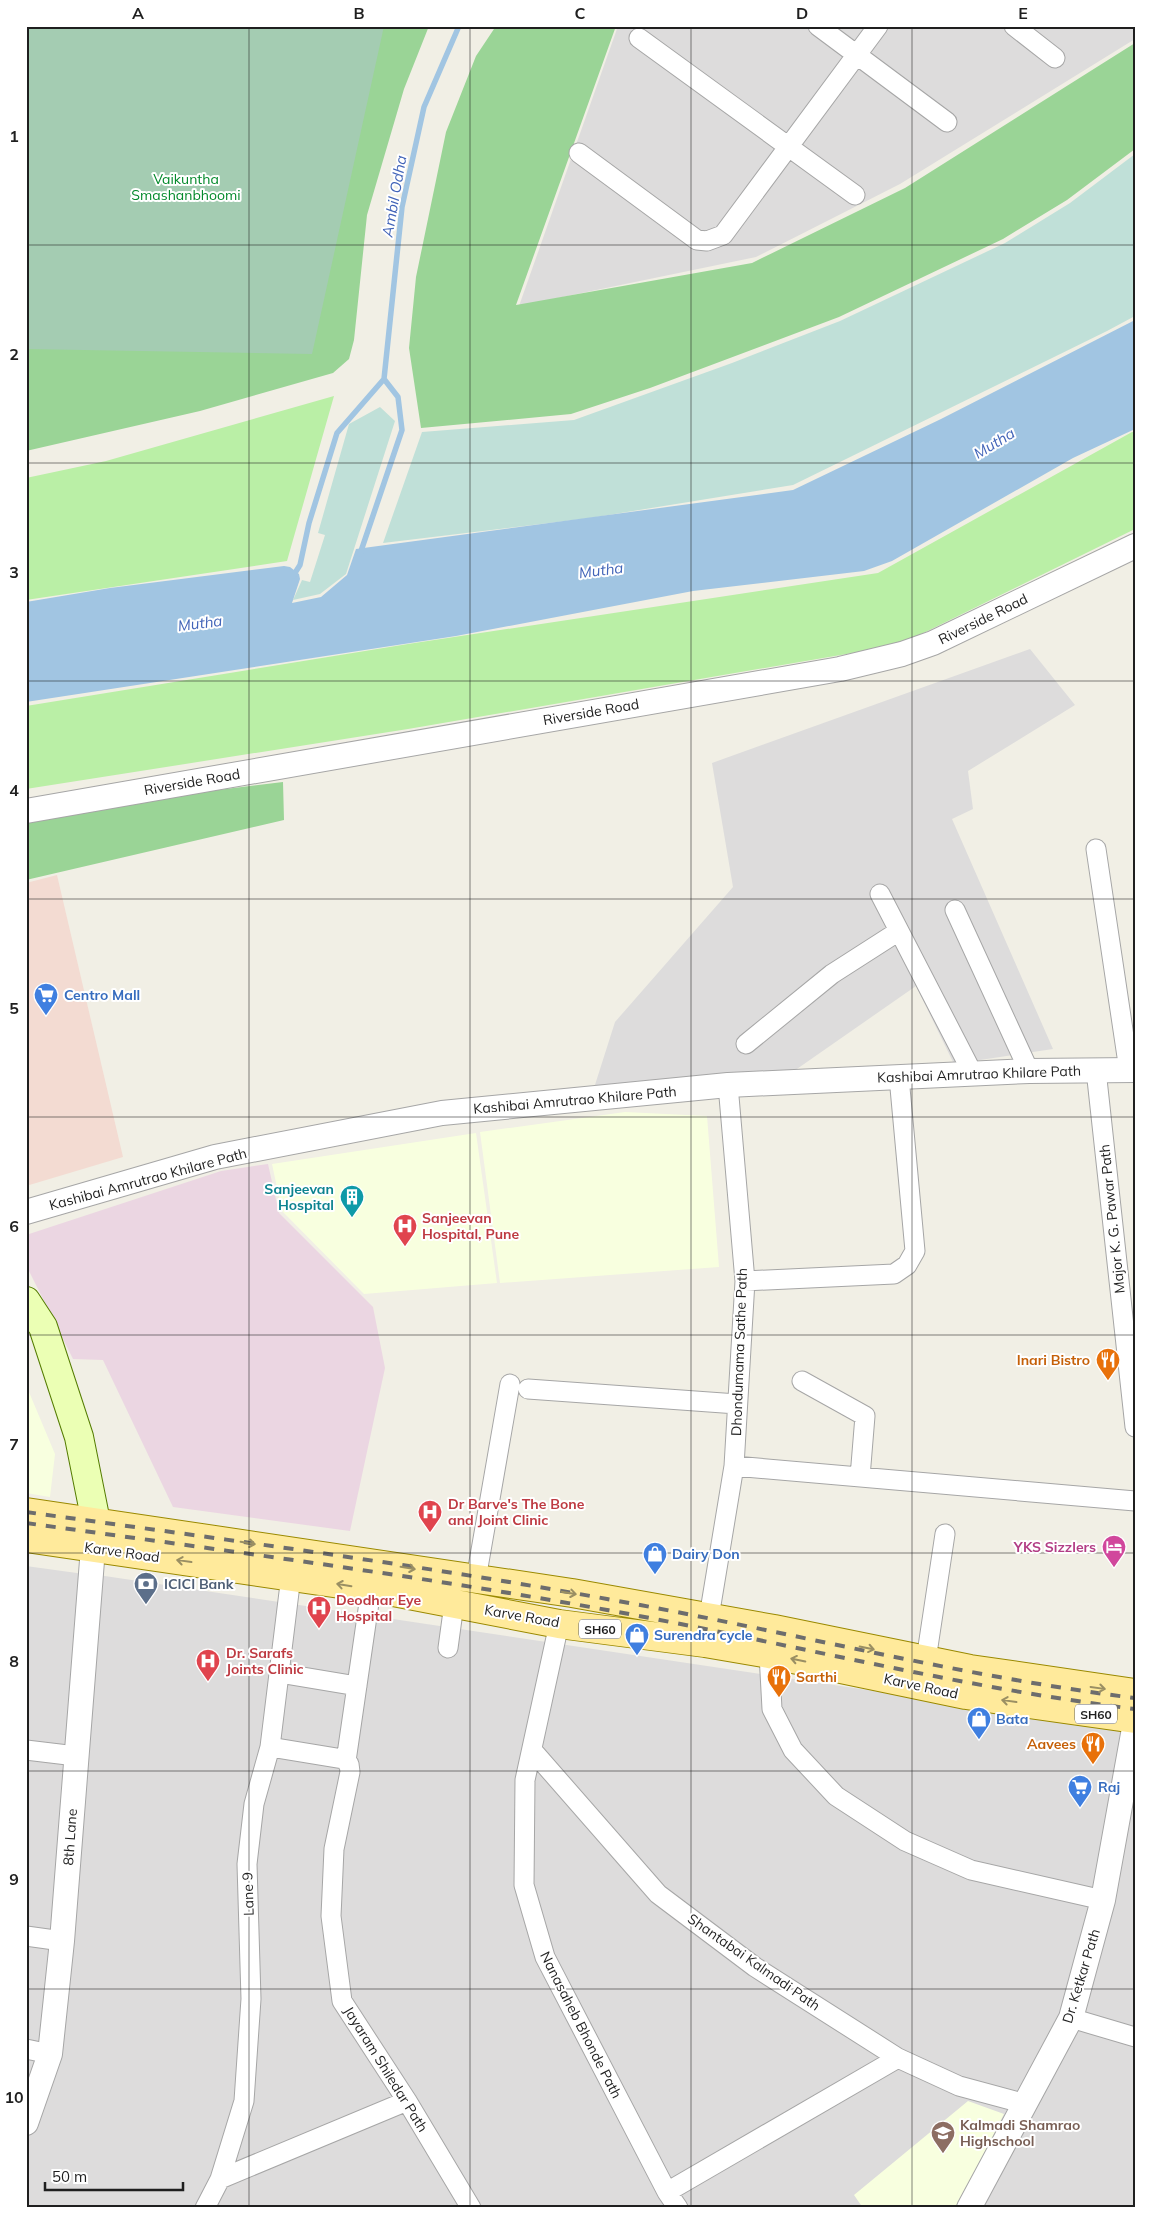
<svg xmlns="http://www.w3.org/2000/svg" width="1161" height="2234" font-family="Mulish,sans-serif">
	<style>
		.residential { fill: #dddcdc }
		.commercial { fill: #f3dbd2 }
		.industrial { fill: #ebd6e2 }
		.education { fill: #f8ffdf }
		.grass { fill: #baefa6 }
		.forest { fill: #9ad496 }
		.wetland { fill: #c0e0d8 }
		.cemetery { fill: #a4ccb2 }
		.water { fill: #a1c5e2 }
		.lines { fill: none; stroke-linecap: round; stroke-linejoin: round }
		.stream { stroke: #a1c5e2; stroke-width: 5.5 }
		.minor-casing { stroke: #a6a6a6; stroke-width: 21 }
		.tertiary-casing { stroke: #a6a6a6; stroke-width: 26 }
		.secondary-casing { stroke: #547c00; stroke-width: 30 }
		.primary-casing { stroke: #9a8900; stroke-width: 30 }
		.minor { stroke: #fff; stroke-width: 19 }
		.tertiary { stroke: #fff; stroke-width: 24 }
		.secondary { stroke: #ebffb4; stroke-width: 28 }
		.primary { stroke: #ffea9b; stroke-width: 28 }
		.rail { stroke: #6d6d6d; stroke-width: 4; stroke-dasharray: 10 10; stroke-linecap: butt }
		.oneway { stroke: #9a8f63 }
		.grid { fill: none; stroke: #1f1f1f; stroke-width: 1; stroke-opacity: 0.55 }
		.labels { text-anchor: middle; dominant-baseline: central; stroke-width: 4; stroke-linejoin: round; paint-order: stroke }
		.shield { fill: #fff; stroke: #626262; stroke-width: 1 }
		.shield-label { font-size: 12px; font-weight: bold; fill: #1f1f1f }
		.park-label { font-size: 14px; fill: #02892a; stroke: #fff }
		.street-label { font-size: 14px; fill: #1f1f1f; stroke: #fff }
		.shop-label { font-size: 14px; font-weight: bold; fill: #366cbe; stroke: #fff; text-anchor: start }
		.culture-label { font-size: 14px; font-weight: bold; fill: #0d838f; stroke: #fff; text-anchor: end }
		.health-label { font-size: 14px; font-weight: bold; fill: #be3a42; stroke: #fff; text-anchor: start }
		.food-label { font-size: 14px; font-weight: bold; fill: #c56008; stroke: #fff; text-anchor: end }
		.hotel-label { font-size: 14px; font-weight: bold; fill: #b23c85; stroke: #fff; text-anchor: end }
		.service-label { font-size: 14px; font-weight: bold; fill: #4e5e75; stroke: #fff; text-anchor: start }
		.education-label { font-size: 14px; font-weight: bold; fill: #785e54; stroke: #fff; text-anchor: start }
		.water-label { font-size: 15px; font-style: italic; fill: #4264b8; stroke: #fff }
		.neatline { fill: none; stroke: #1f1f1f; stroke-width: 2 }
		.grid-label { font-size: 16px; text-anchor: middle; font-weight: bold; fill: #1f1f1f }
	</style>
	<rect width="100%" height="100%" fill="#f1efe5"/>
	<path class="residential" d="M618 26H1135V39L900 184 756 257 519 306Z
		M1030 649 1075 705 968 771 973 809 952 819 1053 1049 954 1064 916 986 794 1071 594 1088 615 1022 733 887 712 763Z
		M26 1566 84 1574 44 2054 26 2088Z
		M98 1575 1135 1730V2208H26V2140L63 2017Z"/>
	<path class="commercial" d="M57 875 123 1157 26 1186V883Z"/>
	<path class="industrial" d="M268 1164 279 1213 373 1307 385 1368 350 1531 173 1507 103 1360 73 1359 26 1265V1235L221 1171Z"/>
	<path class="education" d="M625 1112 707 1116 719 1267 500 1283 480 1132Z
		M476 1133 497 1283 364 1294 282 1211 272 1164Z
		M26 1385 55 1454 50 1497 26 1493Z
		M968 2101 1004 2114 956 2208H863L854 2195Z"/>
	<path class="grass" d="M334 396 287 561 26 600V478L106 461Z
		M1132 432H1135V529L899 645 408 729 26 789V706L408 644 878 573Z"/>
	<path class="forest" d="M26 26H429L404 89 367 215 354 340 349 359 333 373 200 411 26 451Z
		M496 26H616L516 305 752 263 905 188 1135 43V149L1067 200 1003 239 839 317 650 388 571 414 421 428 409 348 416 277 446 132 476 56Z
		M283 782 284 820 26 880V820L96 805Z"/>
	<path class="wetland" d="M1135 154V316L1107 331 793 485 590 518 383 543 422 432 574 420 732 363 840 321 1005 243 1070 203Z
		M380 407 395 421 346 574 320 594 293 600 302 580 310 582 325 535 318 533 349 424Z"/>
	<path class="cemetery" d="M26 26H384L312 354 26 349Z"/>
	<path class="water" d="M1135 320V429L1073 458 892 561 864 571 693 591 456 636 26 702V602L110 588 284 566 290 567 299 574 300 579 292 603 321 597 347 575 356 549 793 490 941 419Z"/>
	<g class="lines">
		<path class="stream" d="M360 554 402 430 398 397 384 379
			M293 576 300 565 309 523 337 433 384 379 402 207 424 107 459 26"/>
		<defs>
			<path id="minor" d="M818 26 947 122
				M1014 26 1055 58
				M639 38 855 195
				M579 153 697 240 707 241 723 235 878 26
				M1096 849 1129 1070
				M880 894 973 1074
				M955 910 1029 1071
				M746 1044 832 974 899 931
				M1096 1070 1135 1427
				M745 1281 894 1274 907 1265 915 1251 899 1077
				M802 1381 865 1416 860 1477
				M528 1389 737 1404
				M734 1466 1135 1501
				M476 1579 510 1384
				M709 1617 734 1466 745 1281 728 1085
				M559 1624 525 1780 524 1885 545 1957 667 2192 678 2208
				M448 1648 454 1604
				M769 1654 772 1709 793 1750 836 1796 905 1841 971 1870 1103 1900
				M926 1660 945 1534
				M279 1673 357 1686
				M270 1747 343 1759 349 1764 350 1772 334 1849 331 1916 342 2001 407 2101 471 2208
				M26 1750 76 1756
				M532 1750 658 1894 755 1967 898 2058 959 2086 1026 2104
				M346 1761 371 1589
				M26 1936 62 1941
				M1071 2018 1135 2037
				M26 2049 50 2054
				M220 2179 407 2101
				M667 2192 898 2058
				M205 2208 220 2179 244 2101 251 1999 247 1864 254 1804 270 1747 291 1576"/>
			<path id="tertiary" d="M26 811 840 669 902 654 933 643 1135 546
				M26 1212 215 1157 442 1113 728 1085 1029 1071 1135 1070
				M26 2123 50 2054 62 1941 93 1548
				M969 2208 1071 2018 1103 1900 1135 1723"/>
			<path id="secondary" d="M26 1301 43 1327 79 1437 96 1522 94 1544"/>
			<path id="primary" d="M26 1512 572 1593 774 1629 970 1669 1135 1693
				M26 1538 388 1591 559 1624 705 1643 769 1654 966 1695 1135 1719"/>
		</defs>
		<use href="#minor" class="minor-casing"/>
		<use href="#tertiary" class="tertiary-casing"/>
		<use href="#secondary" class="secondary-casing"/>
		<use href="#primary" class="primary-casing"/>
		<use href="#minor" class="minor"/>
		<use href="#tertiary" class="tertiary"/>
		<use href="#secondary" class="secondary"/>
		<use href="#primary" class="primary"/>
		<path class="rail" d="M26 1512C220 1539 415 1564 607 1599 783 1630 957 1676 1135 1698
			M26 1523C220 1550 415 1575 607 1610 783 1642 957 1687 1135 1709"/>
	</g>
	<defs><path id="oneway-shaft" d="M-6 0H5M1.5-3L5.5 0L1.5 3" fill="none" stroke-width="1.6" stroke-linecap="round" stroke-linejoin="round" transform="scale(1.25)"/></defs>
	<g class="oneway">
		<use href="#oneway-shaft" transform="translate(248 1543) rotate(9)"/>
		<use href="#oneway-shaft" transform="translate(184 1561) rotate(-172)"/>
		<use href="#oneway-shaft" transform="translate(408 1568) rotate(9)"/>
		<use href="#oneway-shaft" transform="translate(344 1585) rotate(-171)"/>
		<use href="#oneway-shaft" transform="translate(569 1593) rotate(9)"/>
		<use href="#oneway-shaft" transform="translate(867 1648) rotate(12)"/>
		<use href="#oneway-shaft" transform="translate(798 1660) rotate(-168)"/>
		<use href="#oneway-shaft" transform="translate(1098 1688) rotate(8)"/>
		<use href="#oneway-shaft" transform="translate(1009 1701) rotate(-172)"/>
	</g>
	<path class="grid" d="M249 26V2208M470 26V2208M691 26V2208M912 26V2208M26 245H1135M26 463H1135M26 681H1135M26 899H1135M26 1117H1135M26 1335H1135M26 1553H1135M26 1771H1135M26 1989H1135"/>
	<defs>
		<symbol id="supermarket-pin" viewBox="-11 -11 22 30"><path d="M0 17L-7.5 6A9.5 9.5 0 1 1 7.5 6Z" fill="#3f7fe0" stroke="#fff"/><path d="M-6-5.5h2.5l.6 2H6L4.5 2H-2.5L-4.4-4H-6ZM-1.5 3.2a1.3 1.3 0 1 0 .1 0ZM3 3.2a1.3 1.3 0 1 0 .1 0Z" fill="#fff"/></symbol>
		<symbol id="building-pin" viewBox="-11 -11 22 30"><path d="M0 17L-7.5 6A9.5 9.5 0 1 1 7.5 6Z" fill="#0f9aa8" stroke="#fff"/><path d="M-4-6H4V6H1V3H-1V6H-4ZM-2.5-4.3h1.7v1.8h-1.7ZM.8-4.3h1.7v1.8H.8ZM-2.5-1h1.7V.8h-1.7ZM.8-1h1.7V.8H.8Z" fill="#fff"/></symbol>
		<symbol id="hospital-pin" viewBox="-11 -11 22 30"><path d="M0 17L-7.5 6A9.5 9.5 0 1 1 7.5 6Z" fill="#e0444e" stroke="#fff"/><path d="M-5-5h3v3.5h4V-5h3V5h-3V1.5h-4V5h-3Z" fill="#fff"/></symbol>
		<symbol id="restaurant-pin" viewBox="-11 -11 22 30"><path d="M0 17L-7.5 6A9.5 9.5 0 1 1 7.5 6Z" fill="#e8710a" stroke="#fff"/><path d="M-5-6h1v4h1v-4h1v4h1v-4h1v5L-1.5 .5V6h-2V.5L-5-1ZM5-6V6H3V1.5H1.5Q1.5-4 5-6Z" fill="#fff"/></symbol>
		<symbol id="hotel-pin" viewBox="-11 -11 22 30"><path d="M0 17L-7.5 6A9.5 9.5 0 1 1 7.5 6Z" fill="#d1479c" stroke="#fff"/><path d="M-6-4.5h1.5V1H6V5H4.5V3h-9V5H-6ZM-4 0a1.8 1.8 0 1 1 3.6 0ZM.5 0V-2.5h3Q6-2.5 6 0Z" fill="#fff"/></symbol>
		<symbol id="shop-pin" viewBox="-11 -11 22 30"><path d="M0 17L-7.5 6A9.5 9.5 0 1 1 7.5 6Z" fill="#3f7fe0" stroke="#fff"/><path d="M-5-2.5h2.3a2.7 3.5 0 0 1 5.4 0H5L5.5 6h-11ZM-1.5-2.5h3a1.5 2.3 0 0 0-3 0Z" fill="#fff"/></symbol>
		<symbol id="bank-pin" viewBox="-11 -11 22 30"><path d="M0 17L-7.5 6A9.5 9.5 0 1 1 7.5 6Z" fill="#5c6f8a" stroke="#fff"/><path d="M-6-4H6V4H-6ZM0-2.3a2.3 2.3 0 1 0 0 4.6a2.3 2.3 0 1 0 0-4.6Z" fill="#fff"/></symbol>
		<symbol id="school-pin" viewBox="-11 -11 22 30"><path d="M0 17L-7.5 6A9.5 9.5 0 1 1 7.5 6Z" fill="#8d6e63" stroke="#fff"/><path d="M0-5L7-2L0 1L-7-2ZM-4 1L0 2.5L4 1V4Q0 6-4 4Z" fill="#fff"/></symbol>
	</defs>
	<g fill-rule="evenodd">
		<use href="#supermarket-pin" x="32" y="981" width="28" height="38"/>
		<use href="#building-pin" x="338" y="1183" width="28" height="38"/>
		<use href="#hospital-pin" x="391" y="1212" width="28" height="38"/>
		<use href="#restaurant-pin" x="1094" y="1346" width="28" height="38"/>
		<use href="#hospital-pin" x="416" y="1498" width="28" height="38"/>
		<use href="#hotel-pin" x="1100" y="1533" width="28" height="38"/>
		<use href="#shop-pin" x="641" y="1540" width="28" height="38"/>
		<use href="#bank-pin" x="132" y="1570" width="28" height="38"/>
		<use href="#hospital-pin" x="305" y="1594" width="28" height="38"/>
		<use href="#shop-pin" x="623" y="1621" width="28" height="38"/>
		<use href="#hospital-pin" x="194" y="1647" width="28" height="38"/>
		<use href="#restaurant-pin" x="765" y="1663" width="28" height="38"/>
		<use href="#shop-pin" x="965" y="1705" width="28" height="38"/>
		<use href="#restaurant-pin" x="1079" y="1730" width="28" height="38"/>
		<use href="#supermarket-pin" x="1066" y="1773" width="28" height="38"/>
		<use href="#school-pin" x="929" y="2119" width="28" height="38"/>
	</g>
	<g class="labels">
		<g class="shield">
			<rect x="579" y="1619.5" width="42" height="19" rx="4"/>
			<rect x="1075" y="1704.5" width="42" height="19" rx="4"/>
		</g>
		<g class="shield-label">
			<text x="600" y="1629">SH60</text>
			<text x="1096" y="1714">SH60</text>
		</g>
		<g class="park-label">
			<text x="186" y="179">Vaikuntha<tspan x="186" dy="16">Smashanbhoomi</tspan></text>
		</g>
		<g class="street-label">
			<text transform="translate(983 619) rotate(-26)">Riverside Road</text>
			<text transform="translate(591 712) rotate(-10)">Riverside Road</text>
			<text transform="translate(192 782) rotate(-10)">Riverside Road</text>
			<text transform="translate(979 1074) rotate(-2)">Kashibai Amrutrao Khilare Path</text>
			<text transform="translate(575 1100) rotate(-5)">Kashibai Amrutrao Khilare Path</text>
			<text transform="translate(148 1179) rotate(-15)">Kashibai Amrutrao Khilare Path</text>
			<text transform="translate(1112 1219) rotate(-96)">Major K. G. Pawar Path</text>
			<text transform="translate(739 1352) rotate(-88)">Dhondumama Sathe Path</text>
			<text transform="translate(122 1552) rotate(8)">Karve Road</text>
			<text transform="translate(522 1616) rotate(10)">Karve Road</text>
			<text transform="translate(921 1686) rotate(12)">Karve Road</text>
			<text transform="translate(70 1837) rotate(-86)">8th Lane</text>
			<text transform="translate(248 1894) rotate(-92)">Lane 9</text>
			<text transform="translate(754 1962) rotate(35)">Shantabai Kalmadi Path</text>
			<text transform="translate(1081 1976) rotate(-73)">Dr. Ketkar Path</text>
			<text transform="translate(581 2025) rotate(63)">Nanasaheb Bhonde Path</text>
			<text transform="translate(386 2069) rotate(58)">Jayaram Shiledar Path</text>
		</g>
		<g class="shop-label">
			<text x="64" y="995">Centro Mall</text>
			<text x="672" y="1554">Dairy Don</text>
			<text x="654" y="1635">Surendra cycle</text>
			<text x="996" y="1719">Bata</text>
			<text x="1098" y="1787">Raj</text>
		</g>
		<g class="culture-label">
			<text x="334" y="1189">Sanjeevan<tspan x="334" dy="16">Hospital</tspan></text>
		</g>
		<g class="health-label">
			<text x="422" y="1218">Sanjeevan<tspan x="422" dy="16">Hospital, Pune</tspan></text>
			<text x="448" y="1504">Dr Barve's The Bone<tspan x="448" dy="16">and Joint Clinic</tspan></text>
			<text x="336" y="1600">Deodhar Eye<tspan x="336" dy="16">Hospital</tspan></text>
			<text x="226" y="1653">Dr. Sarafs<tspan x="226" dy="16">Joints Clinic</tspan></text>
		</g>
		<g class="food-label">
			<text x="1090" y="1360">Inari Bistro</text>
			<text x="796" y="1677" text-anchor="start">Sarthi</text>
			<text x="1076" y="1744">Aavees</text>
		</g>
		<g class="hotel-label">
			<text x="1096" y="1547">YKS Sizzlers</text>
		</g>
		<g class="service-label">
			<text x="164" y="1584">ICICI Bank</text>
		</g>
		<g class="education-label">
			<text x="960" y="2125">Kalmadi Shamrao<tspan x="960" dy="16">Highschool</tspan></text>
		</g>
		<g class="water-label">
			<text transform="translate(394 196) rotate(-80)">Ambil Odha</text>
			<text transform="translate(994 443) rotate(-31)">Mutha</text>
			<text transform="translate(601 570) rotate(-7)">Mutha</text>
			<text transform="translate(200 623) rotate(-7)">Mutha</text>
		</g>
	</g>
	<rect width="1161" height="2234" fill="none" stroke="#ffffff" stroke-width="55"/>
	<path d="M45 2182v8h138v-8" fill="none" stroke="#1f1f1f" stroke-width="2.5"/>
	<text x="52" y="2182" font-size="15" fill="#1f1f1f" stroke="#ffffff" stroke-width="4" paint-order="stroke">50 m</text>
	<rect x="28" y="28" width="1106" height="2178" class="neatline"/>
	<g class="grid-label">
		<text x="138" y="19">A</text>
		<text x="359" y="19">B</text>
		<text x="580" y="19">C</text>
		<text x="802" y="19">D</text>
		<text x="1023" y="19">E</text>
		<text x="14" y="142">1</text>
		<text x="14" y="360">2</text>
		<text x="14" y="578">3</text>
		<text x="14" y="796">4</text>
		<text x="14" y="1014">5</text>
		<text x="14" y="1232">6</text>
		<text x="14" y="1450">7</text>
		<text x="14" y="1667">8</text>
		<text x="14" y="1885">9</text>
		<text x="14" y="2103">10</text>
	</g>
</svg>
